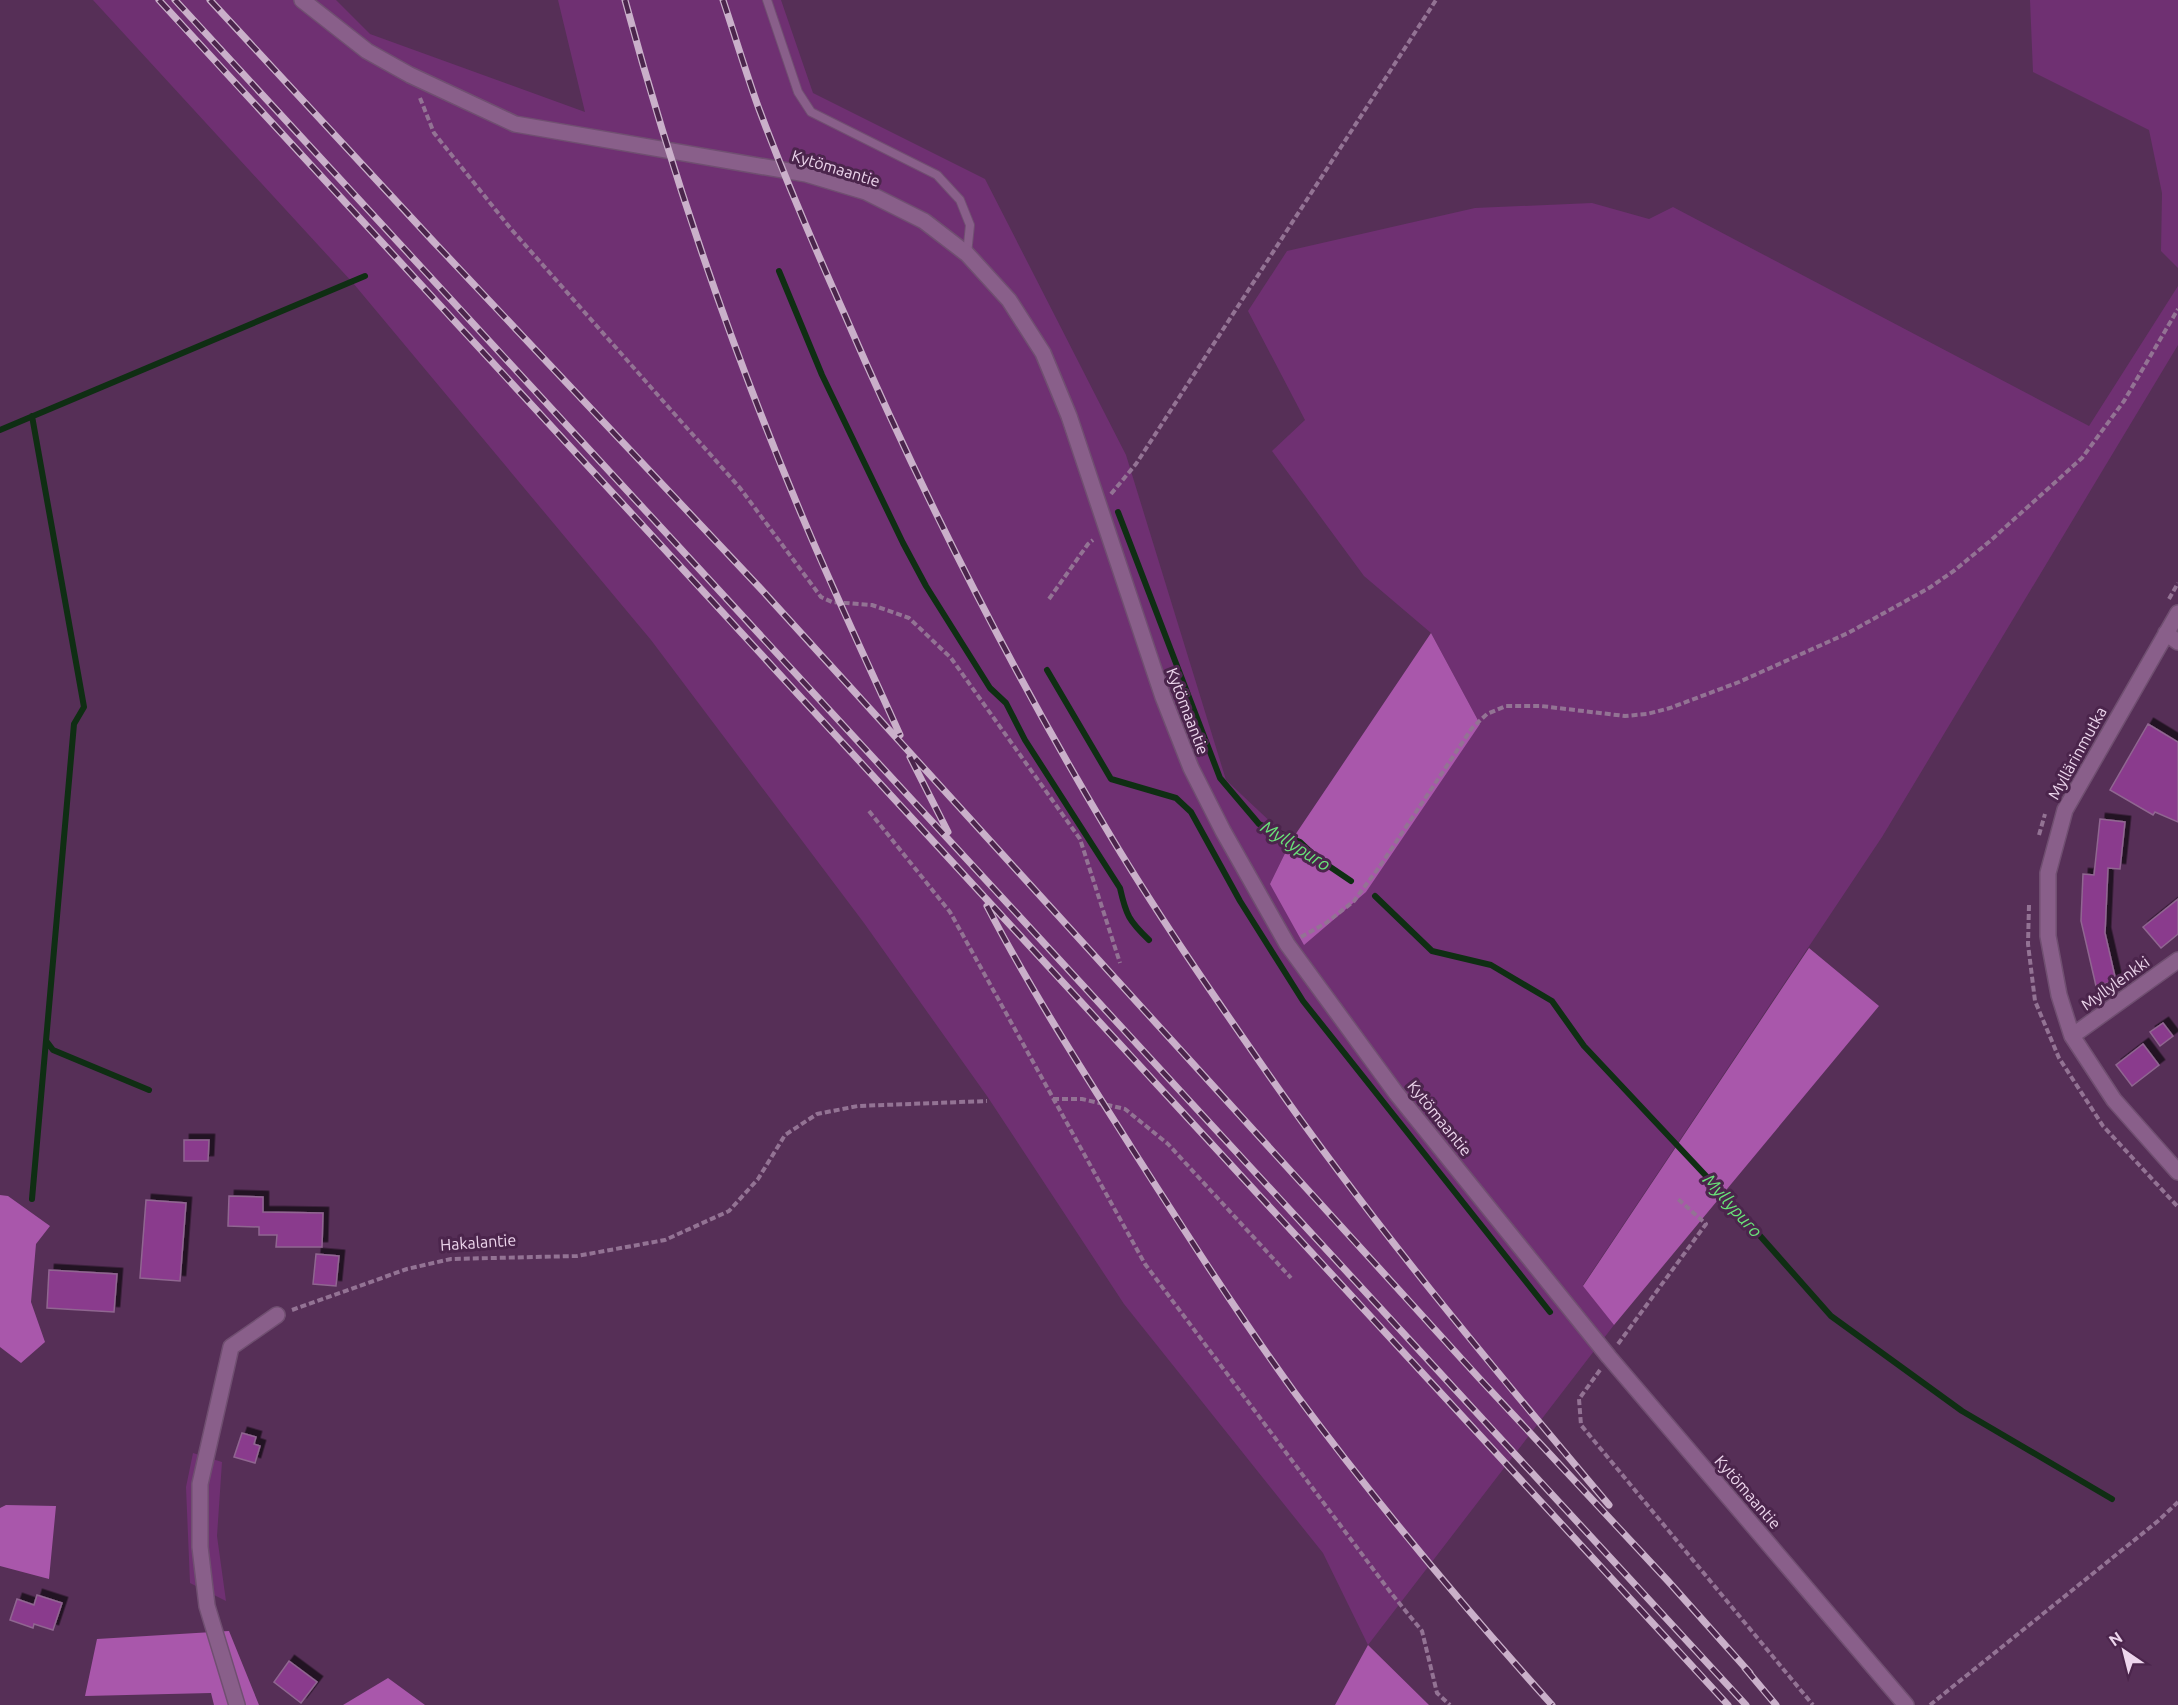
<svg xmlns="http://www.w3.org/2000/svg" width="2178" height="1705" font-family="Ubuntu,sans-serif">
	<style>
		.green { fill: #6f3072 }
		.forest { fill: #a957ab }
		.lines { fill: none; stroke-linecap: round; stroke-linejoin: round }
		.stream { stroke: #0f2e13; stroke-width: 6 }
		.building { fill: #8a3a8d; stroke: #906691; stroke-width: 1.5; filter: url(#shadow) }
		.lane-casing { stroke: #704f71; stroke-width: 10 }
		.street-casing { stroke: #704f71; stroke-width: 18 }
		.path { stroke: #937394; stroke-width: 4; stroke-dasharray: 6 3; stroke-linecap: butt }
		.lane { stroke: #895f8a; stroke-width: 8 }
		.street { stroke: #895f8a; stroke-width: 15 }
		.rail-casing { stroke: #cab0ca; stroke-width: 7 }
		.rail { stroke: #4b254c; stroke-width: 4.5; stroke-dasharray: 14; stroke-linecap: butt }
		.labels { text-anchor: middle; dominant-baseline: central; stroke-width: 6; stroke-linejoin: round; paint-order: stroke }
		.street-label { font-size: 16px; fill: #edd6ed; stroke: #4b254c }
		.water-label { font-size: 18px; font-style: italic; fill: #6ae379; stroke: #4b254c }
	</style>
	<defs>
		<filter id="shadow"><feDropShadow dx="5.5" dy="-5.5" stdDeviation="0" flood-color="#0009"/></filter>
	</defs>
	<rect width="100%" height="100%" fill="#562f57"/>
	<path class="green" d="M93 0H336L370 34 585 112 558 0H781L813 93 985 179 1126 455 1226 780 1291 841 1270 884 1480 724 1431 633 1364 576 1272 451 1305 420 1248 311 1287 251 1475 208 1592 203 1649 219 1673 207 2089 426 2178 286V345L1882 837 1583 1285 1614 1325 1368 1645 1323 1553 1124 1304 987 1096 864 923 651 640 353 283Z
		M2030 0H2178V268L2161 251 2162 193 2149 130 2033 72Z
		M193 1453 222 1462 217 1536 226 1601 190 1583 186 1487Z"/>
	<path class="forest" d="M1431 633 1480 724 1366 892 1304 945 1270 884 1291 841Z
		M1809 948 1879 1006 1614 1325 1583 1286Z
		M0 1195 8 1196 50 1226 36 1244 31 1302 45 1342 21 1363 0 1347Z
		M6 1505 56 1506 49 1579 0 1566V1508Z
		M229 1631 259 1705H214L211 1693 85 1696 97 1639Z
		M1368 1645 1429 1705H1335Z
		M388 1678 425 1705H343Z"/>
	<g class="lines">
		<path class="stream" d="M779 271 822 375 903 543 926 586 990 688 1006 703 1025 740 1120 888C1126 915 1129 921 1149 940
			M0 430 365 276
			M1118 512 1220 778 1259 824 1300 842 1317 858 1351 881
			M1047 670 1111 779 1176 798 1191 812 1240 901 1303 1001 1550 1312
			M1375 896 1432 951 1491 965 1552 1001 1584 1046 1723 1194 1831 1316 1962 1411 2112 1499
			M47 1042 53 1050 149 1090
			M32 1199 74 724 84 707 32 416"/>
	</g>
	<path class="building" d="M2148 724 2178 742V822L2155 812 2153 815 2110 790Z
		M2100 819 2125 822 2120 869 2108 868 2105 933 2116 981 2096 986 2081 921 2083 874 2094 875Z
		M2178 899V934L2161 948 2143 927Z
		M2163 1023 2173 1036 2160 1046 2150 1032Z
		M2143 1044 2159 1065 2132 1086 2116 1065Z
		M184 1140H209L208 1161H184Z
		M229 1196 263 1197V1212L323 1213 322 1247H276L277 1235H259V1227L228 1226Z
		M146 1200 186 1203 180 1281 140 1278Z
		M316 1254 339 1256 336 1286 313 1284Z
		M49 1270 117 1274 114 1312 47 1308Z
		M242 1433 256 1437 254 1444 260 1446 255 1463 234 1457Z
		M37 1595 62 1603 53 1630 34 1624 33 1628 10 1620 17 1599 34 1605Z
		M289 1661 317 1682 301 1703 274 1682Z"/>
	<g class="lines">
		<defs>
			<path id="lane" d="M767 0 798 92 811 112 937 175 960 200 970 225 967 254"/>
			<path id="street" d="M302 0 367 51 410 75 515 124 806 174 866 192 924 221 967 254 1009 300 1043 353 1069 416 1163 697 1191 768 1223 831 1287 944 1396 1093 1609 1357 1906 1705
				M2178 613 2065 810 2048 873V936L2059 995 2072 1036 2114 1100 2178 1172
				M2166 633 2178 642
				M2072 1036 2178 960
				M237 1705 207 1606 200 1547V1484L231 1347 277 1315"/>
		</defs>
		<use href="#lane" class="lane-casing"/>
		<use href="#street" class="street-casing"/>
		<path class="path" d="M420 98 434 133 511 229 740 488 821 597 832 602 872 605 909 618 951 658 1080 839 1120 963
			M1111 494 1136 464 1436 0
			M1049 599 1088 544 1093 540
			M2169 599 2178 583
			M2069 766 2098 716
			M869 811 950 912 1145 1264 1391 1593 1422 1631 1437 1693 1450 1705
			M2039 835 2045 814
			M2029 905 2028 944 2035 1001 2059 1058 2103 1126 2178 1207
			M1301 937 1326 923 1354 901 1380 866 1472 728 1487 714 1506 706H1541L1625 716 1647 714 1670 708 1739 682 1848 633 1929 588 1955 570 1990 541 2082 458 2124 401 2178 309
			M1053 1099H1082L1125 1109 1168 1144 1291 1278
			M292 1310 407 1269 451 1259 577 1256 665 1240 729 1211 758 1179 785 1135 817 1114 858 1106 987 1101
			M1618 1344 1706 1224 1677 1198
			M1600 1370 1579 1399 1581 1425 1813 1705
			M1930 1705 2158 1521 2178 1502"/>
		<use href="#lane" class="lane"/>
		<use href="#street" class="street"/>
		<defs>
			<path id="rail" d="M159 0 1728 1705
				M175 0 1746 1705
				M210 0 432 240 760 588 1479 1378 1668 1581 1750 1673
				M625 0C673 178 733 353 805 523 835 594 868 664 900 735
				M723 0C735 36 746 73 759 109 785 178 814 246 844 313 920 489 1006 660 1104 825 1153 908 1209 989 1264 1068 1370 1221 1489 1363 1609 1505
				M910 757 948 832
				M987 906C1030 989 1081 1068 1131 1147 1184 1230 1237 1313 1295 1393 1375 1501 1462 1605 1552 1705
				M1745 1668 1776 1705"/>
		</defs>
		<use href="#rail" class="rail-casing"/>
		<use href="#rail" class="rail"/>
	</g>
	<g class="labels">
		<g class="street-label">
			<text transform="translate(836 168) rotate(17)">Kytömaantie</text>
			<text transform="translate(1188 711) rotate(69)">Kytömaantie</text>
			<text transform="translate(2077 753) rotate(-61)">Myllärinmutka</text>
			<text transform="translate(2115 983) rotate(-36)">Myllylenkki</text>
			<text transform="translate(1440 1118) rotate(51)">Kytömaantie</text>
			<text transform="translate(478 1242) rotate(-4)">Hakalantie</text>
			<text transform="translate(1748 1492) rotate(49)">Kytömaantie</text>
		</g>
		<g class="water-label">
			<text transform="translate(1296 845) rotate(32)">Myllypuro</text>
			<text transform="translate(1733 1205) rotate(48)">Myllypuro</text>
		</g>
	</g>
	<g transform="translate(2124 1651) rotate(325)" stroke="#4b254c" stroke-width="4.5" paint-order="stroke">
	<path d="M0-4.5L10 22L0 15L-10 22Z" fill="#edd6ed"/>
	<text y="-9" font-size="16" font-weight="bold" text-anchor="middle" fill="#edd6ed">N</text>
	</g>
</svg>
